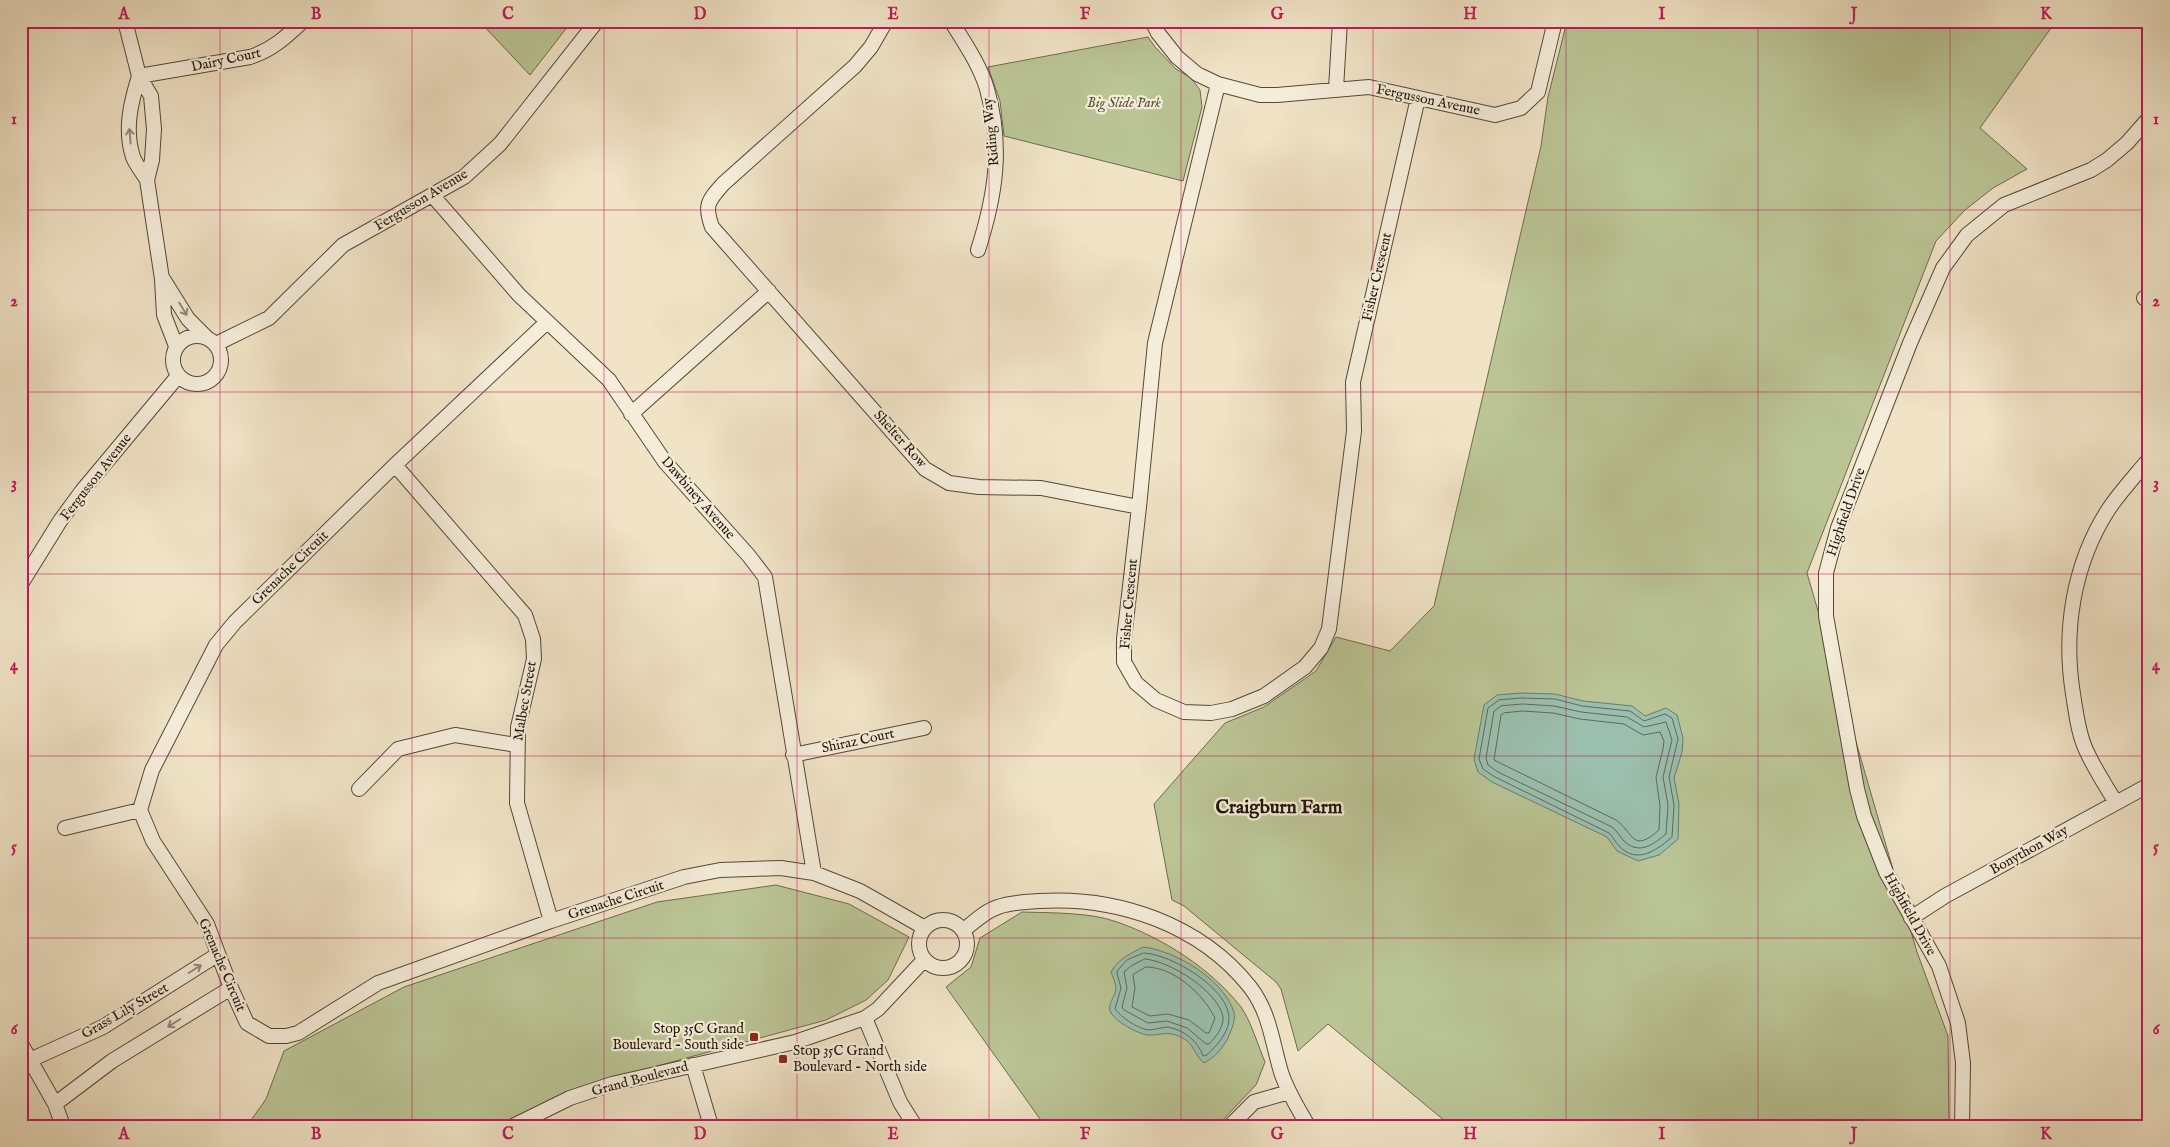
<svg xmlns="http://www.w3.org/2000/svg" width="2170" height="1147" font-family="'IM FELL English',serif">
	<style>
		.green { fill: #bac495; stroke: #6d6c4e }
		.water { fill: #9bbfae; stroke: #6a7b6c }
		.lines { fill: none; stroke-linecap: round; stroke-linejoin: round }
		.shore { stroke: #5e6a5b; stroke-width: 1 }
		.street-casing { stroke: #544838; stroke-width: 16 }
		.street { stroke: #f5edda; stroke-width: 14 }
		.oneway { stroke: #958b7c }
		.grid { fill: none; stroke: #c2185b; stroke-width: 1; stroke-opacity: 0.55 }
		.poi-dot { fill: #8f2418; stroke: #f5edda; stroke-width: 2 }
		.labels { text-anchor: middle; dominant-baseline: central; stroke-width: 4.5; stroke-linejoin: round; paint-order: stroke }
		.street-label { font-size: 14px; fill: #201408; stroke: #f5edda }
		.park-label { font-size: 14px; font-style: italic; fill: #565239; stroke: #f5edda }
		.poi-label { font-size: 14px; fill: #201408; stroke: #f5edda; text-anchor: end }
		.district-label { font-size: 19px; font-weight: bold; fill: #201408; stroke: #f5edda }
		.neatline { fill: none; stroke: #c2185b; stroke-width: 2 }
		.grid-label { font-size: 16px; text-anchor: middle; font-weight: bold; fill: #c2185b }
	</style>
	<rect width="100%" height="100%" fill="#f0e3c6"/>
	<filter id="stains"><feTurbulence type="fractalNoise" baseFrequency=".004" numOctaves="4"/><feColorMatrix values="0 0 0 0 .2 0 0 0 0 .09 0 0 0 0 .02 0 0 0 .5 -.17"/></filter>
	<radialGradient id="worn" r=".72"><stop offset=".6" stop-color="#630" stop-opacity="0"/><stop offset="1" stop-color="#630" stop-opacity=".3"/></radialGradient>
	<path class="green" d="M479 21H572L530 75Z
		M1567 21H2056L1980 128 2027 169 1993 188 1965 210 1936 241 1807 573 1917 952 1948 1036 1949 1126H1451L1328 1024 1298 1051 1281 989 1276 982 1184 906 1172 900 1154 804 1225 723 1264 707 1316 671 1336 637 1390 651 1434 606 1541 146 1548 97Z
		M1148 37 1155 47 1176 69 1191 78 1200 90 1202 107 1183 181 1004 136 1000 101 988 67Z
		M776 885 849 904 909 937 888 980 866 1000 826 1020 580 1087 500 1126H247L266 1099 284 1051 404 987 657 902Z
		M1022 912C1050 913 1090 912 1117 922 1163 938 1210 968 1241 1007 1250 1019 1259 1048 1265 1062L1256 1085 1217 1126H1045L946 987 971 967 980 938Z"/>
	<path class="water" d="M1522 693 1555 694 1583 701 1632 706 1645 716 1666 708 1677 715 1683 738 1682 752 1674 778 1679 804 1678 839 1659 855 1638 861 1617 851 1607 837 1492 782 1478 772 1474 759 1484 705 1497 695Z
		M1143 947C1176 951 1223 979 1234 1012 1236 1021 1231 1030 1228 1038 1223 1048 1214 1058 1204 1063 1195 1056 1194 1043 1181 1037 1165 1030 1162 1036 1147 1035 1136 1033 1117 1022 1111 1013 1106 1004 1116 997 1116 987 1115 982 1113 977 1111 972 1118 959 1130 954 1143 947Z"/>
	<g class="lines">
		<path class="shore" d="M1522 698 1555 699 1582 706 1630 711 1644 721 1665 714 1672 718 1678 739 1669 777 1674 805 1672 837C1657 850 1637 865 1619 846 1615 842 1613 836 1609 833L1495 777 1483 769 1479 759 1488 708 1499 700Z
			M1523 704 1554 706 1581 712 1627 717 1644 727 1666 722 1672 740 1663 777 1668 805 1666 834C1654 844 1640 855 1625 842 1620 838 1618 831 1612 827L1498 772 1488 765 1486 758 1494 711 1501 706Z
			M1523 711 1553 713 1580 719 1624 724 1643 735 1660 732 1664 741 1663 749 1656 777 1660 806 1659 830C1632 854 1634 833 1616 820L1494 760 1501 715 1504 713Z
			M1144 953C1171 954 1231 989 1229 1020 1228 1034 1216 1046 1207 1055L1203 1056C1198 1041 1184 1030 1168 1027 1162 1027 1155 1030 1148 1030 1137 1028 1122 1018 1115 1009L1121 988 1117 973 1118 970 1127 960Z
			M1145 959C1170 961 1218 991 1223 1017 1224 1027 1215 1038 1209 1044H1206L1187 1028 1167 1021 1148 1023 1124 1010 1122 1007 1127 988 1124 972 1131 966Z
			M1146 967C1174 967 1203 994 1215 1018L1209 1033H1206L1189 1020 1168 1014 1150 1016 1132 1007 1135 988 1133 975Z"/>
		<defs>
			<path id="street" d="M125 21 139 76 151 96 154 129 152 160 147 180 162 279 164 315 176 346
				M886 21 871 47 855 66 723 184C708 201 704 205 712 227L925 469 949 483 979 487 1041 488 1139 507
				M951 21C964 42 980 65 987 89 1003 146 996 194 978 250
				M1152 21 1158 33 1177 57 1197 74 1218 84 1260 95H1277L1369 87 1495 115 1521 108 1538 92 1555 21
				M139 76 250 57C272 50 286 37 303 21
				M139 76C131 102 124 129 133 157 136 165 143 173 147 180
				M1218 84 1155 343 1139 507 1124 639V662L1136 683 1156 700 1184 712 1211 713 1232 709 1264 696 1305 667 1321 648 1329 629 1354 431 1353 382 1418 98
				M1336 89 1340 21
				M433 196 519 295 609 380 665 462 749 556 765 577 814 873
				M163 279 188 319 206 337
				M2144 298 2149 302
				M547 322 395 465 235 622 216 645 152 770 140 810 153 841 207 924 231 988 247 1023 269 1036H286L298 1033 378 983 551 921 684 877 720 870 781 868 814 873 860 891 925 928
				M173 360a24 24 0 1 1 48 0a24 24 0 1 1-48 0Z
				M216 344 269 318 343 245 464 177 500 144 597 21
				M631 414 769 291
				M395 465 525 615 533 639 534 659 518 727 517 803 551 921
				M21 584 60 521 82 491 178 376
				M793 755 924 728
				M359 789 398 749 455 735 516 745
				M2116 803C2106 786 2094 768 2086 750 2078 733 2076 712 2073 694 2063 631 2073 565 2108 510 2120 492 2135 476 2149 459
				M65 828 140 810
				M1911 918 1945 896 2149 785
				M919 944a24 24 0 1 1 48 0a24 24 0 1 1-48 0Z
				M964 930C974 922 985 911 998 907 1011 902 1026 902 1039 901 1117 896 1200 924 1250 987 1270 1013 1272 1042 1281 1072 1287 1091 1298 1108 1308 1126
				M865 1018 900 1102 915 1126
				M21 1044 55 1104 63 1126
				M30 1060 103 1027 217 955
				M693 1065 711 1126
				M55 1104 112 1061 231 988
				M513 1126 570 1098 612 1084 795 1042 865 1018 878 1009 924 960
				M1230 1126 1254 1102 1289 1092
				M1962 1126 1963 1063 1958 1023 1939 966 1886 872 1864 816 1857 789 1826 616V573L1838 528 1910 343 1943 268 1967 235 2004 205 2091 170 2107 160 2127 143 2149 118"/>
		</defs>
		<use href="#street" class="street-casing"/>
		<use href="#street" class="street"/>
	</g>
	<defs><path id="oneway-shaft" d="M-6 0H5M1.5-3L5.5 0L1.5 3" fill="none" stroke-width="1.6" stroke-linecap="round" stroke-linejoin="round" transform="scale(1.25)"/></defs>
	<g class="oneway">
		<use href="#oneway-shaft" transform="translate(130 136) rotate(-95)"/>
		<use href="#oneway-shaft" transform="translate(183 309) rotate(59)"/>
		<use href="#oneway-shaft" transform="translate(195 969) rotate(-32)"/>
		<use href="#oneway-shaft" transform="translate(174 1023) rotate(148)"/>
	</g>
	<path class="grid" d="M220 21V1126M412 21V1126M604 21V1126M797 21V1126M989 21V1126M1181 21V1126M1373 21V1126M1566 21V1126M1758 21V1126M1950 21V1126M21 210H2149M21 392H2149M21 574H2149M21 756H2149M21 938H2149"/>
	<g class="poi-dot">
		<rect x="749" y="1032" width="10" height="10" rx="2.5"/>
		<rect x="778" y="1054" width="10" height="10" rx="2.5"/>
	</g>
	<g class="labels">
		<g class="street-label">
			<text transform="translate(226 60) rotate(-12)">Dairy Court</text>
			<text transform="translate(1428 100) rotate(12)">Fergusson Avenue</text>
			<text transform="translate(991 132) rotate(-96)">Riding Way</text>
			<text transform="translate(421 200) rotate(-31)">Fergusson Avenue</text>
			<text transform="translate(1377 277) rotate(-77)">Fisher Crescent</text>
			<text transform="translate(900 439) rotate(48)">Shelter Row</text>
			<text transform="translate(96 477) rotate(-52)">Fergusson Avenue</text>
			<text transform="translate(698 498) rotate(49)">Dawbiney Avenue</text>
			<text transform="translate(1846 512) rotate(-71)">Highfield Drive</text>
			<text transform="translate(290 568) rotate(-44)">Grenache Circuit</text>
			<text transform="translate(1129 604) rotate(-85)">Fisher Crescent</text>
			<text transform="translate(525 701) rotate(-80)">Malbec Street</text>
			<text transform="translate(858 741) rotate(-12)">Shiraz Court</text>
			<text transform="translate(2029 850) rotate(-29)">Bonython Way</text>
			<text transform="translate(616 900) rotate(-18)">Grenache Circuit</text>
			<text transform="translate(1910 914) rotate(61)">Highfield Drive</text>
			<text transform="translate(222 965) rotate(67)">Grenache Circuit</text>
			<text transform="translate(125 1011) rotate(-30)">Grass Lily Street</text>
			<text transform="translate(640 1079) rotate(-15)">Grand Boulevard</text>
		</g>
		<g class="park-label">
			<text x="1124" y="103">Big Slide Park</text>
		</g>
		<g class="poi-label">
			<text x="744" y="1029">Stop 35C Grand<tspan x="744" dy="16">Boulevard - South side</tspan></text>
			<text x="793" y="1051" text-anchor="start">Stop 35C Grand<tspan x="793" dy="16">Boulevard - North side</tspan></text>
		</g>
		<g class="district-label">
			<text x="1279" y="808">Craigburn Farm</text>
		</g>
	</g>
	<rect width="2170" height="1147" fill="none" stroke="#f0e3c6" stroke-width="55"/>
	<rect x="28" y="28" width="2114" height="1092" class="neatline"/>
	<g class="grid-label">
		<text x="124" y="19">A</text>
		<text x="316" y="19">B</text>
		<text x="508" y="19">C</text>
		<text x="700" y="19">D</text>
		<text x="893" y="19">E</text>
		<text x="1085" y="19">F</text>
		<text x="1277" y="19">G</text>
		<text x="1470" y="19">H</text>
		<text x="1662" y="19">I</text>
		<text x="1854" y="19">J</text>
		<text x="2046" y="19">K</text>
		<text x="14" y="124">1</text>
		<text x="2156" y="124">1</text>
		<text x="14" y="306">2</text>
		<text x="2156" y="306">2</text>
		<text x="14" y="488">3</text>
		<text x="2156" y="488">3</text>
		<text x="14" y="670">4</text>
		<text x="2156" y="670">4</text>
		<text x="14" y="852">5</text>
		<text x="2156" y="852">5</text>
		<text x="14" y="1034">6</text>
		<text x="2156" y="1034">6</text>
		<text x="124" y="1139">A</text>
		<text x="316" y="1139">B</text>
		<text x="508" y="1139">C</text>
		<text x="700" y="1139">D</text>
		<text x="893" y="1139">E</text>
		<text x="1085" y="1139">F</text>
		<text x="1277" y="1139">G</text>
		<text x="1470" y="1139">H</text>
		<text x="1662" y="1139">I</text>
		<text x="1854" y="1139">J</text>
		<text x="2046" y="1139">K</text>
	</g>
	<rect width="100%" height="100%" filter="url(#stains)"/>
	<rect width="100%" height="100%" fill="url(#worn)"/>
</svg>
